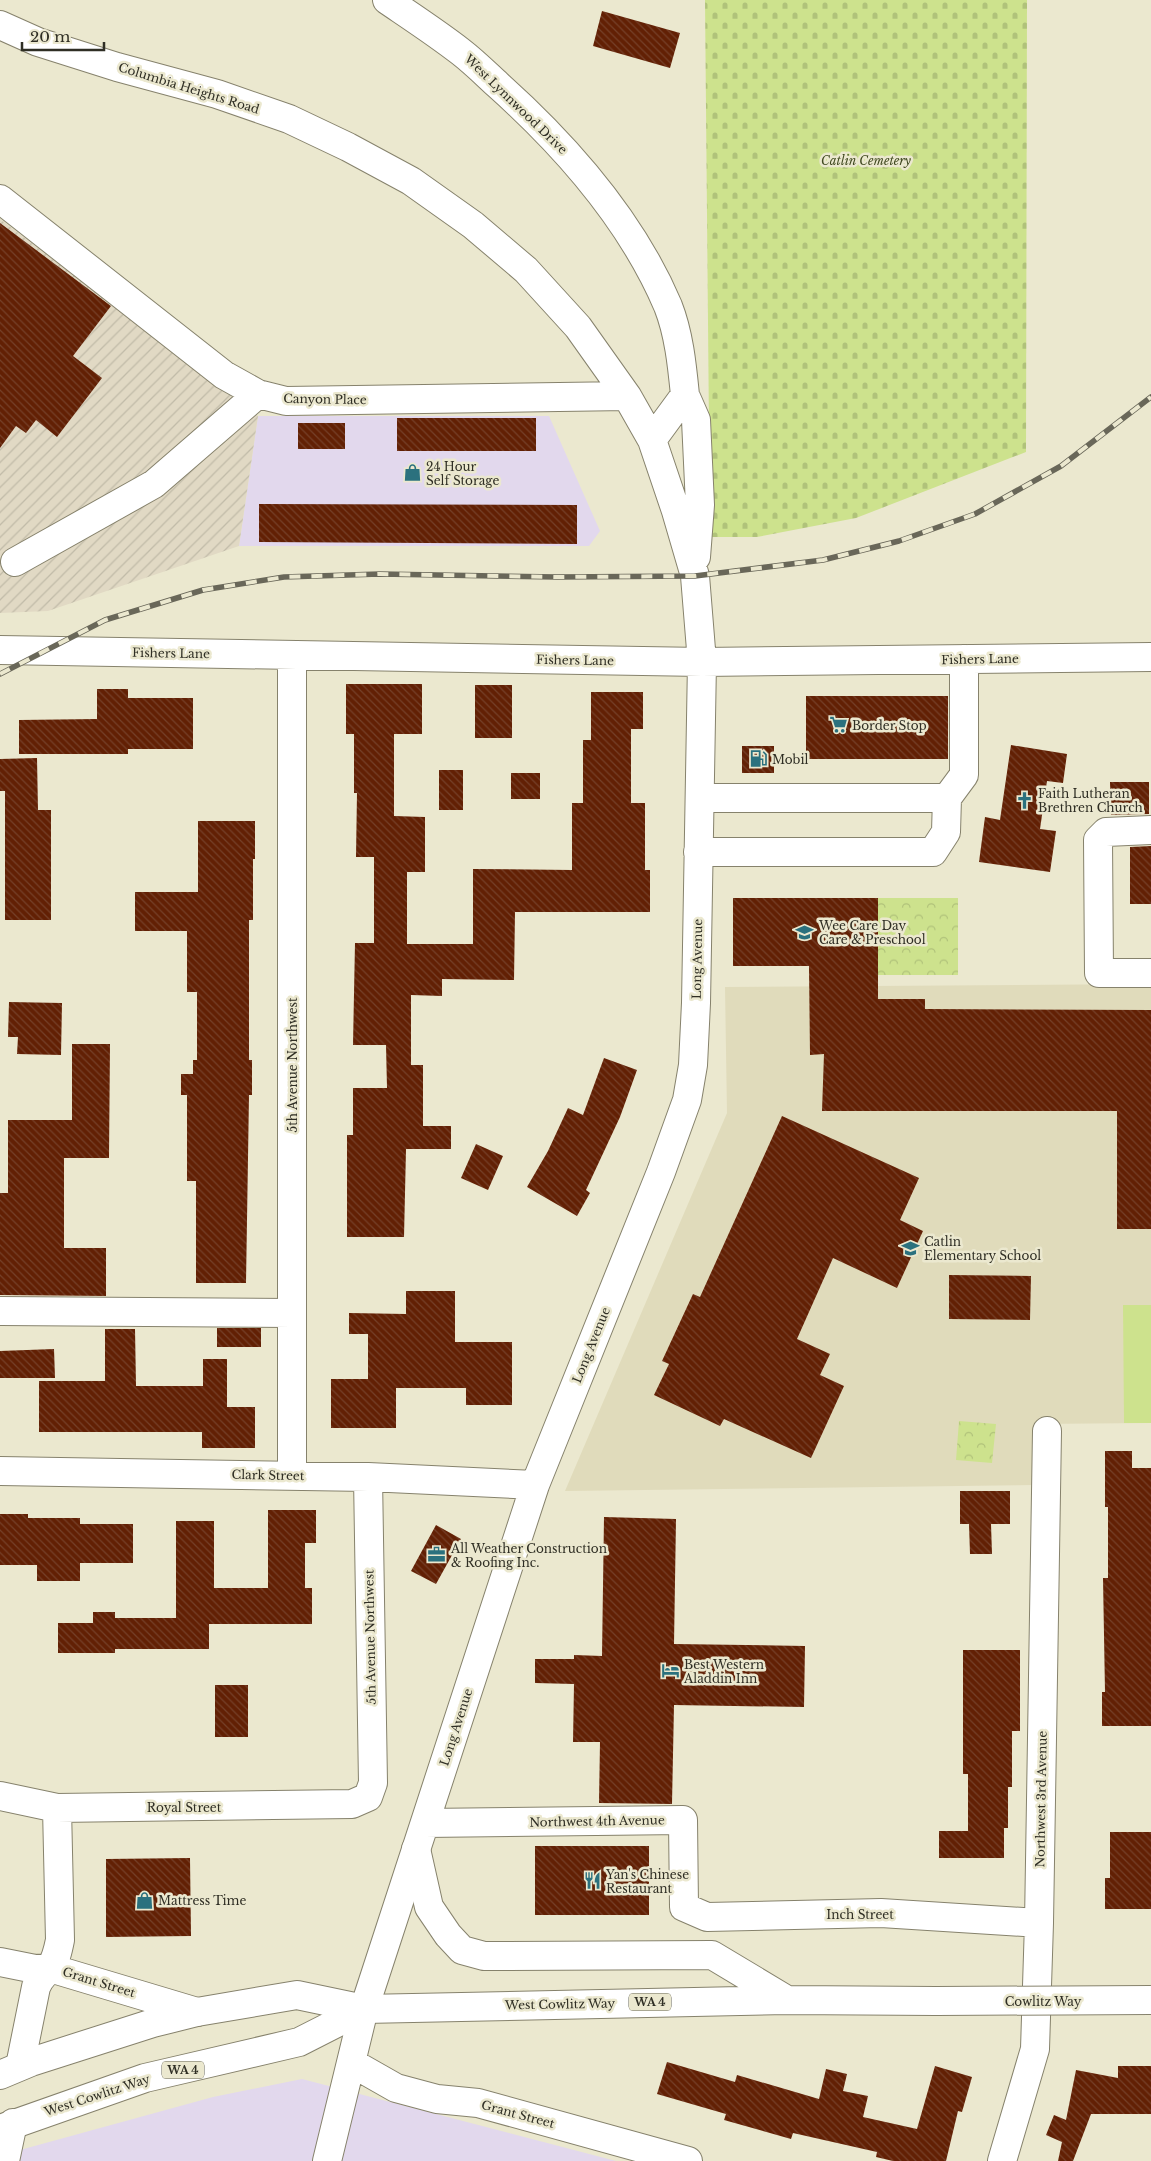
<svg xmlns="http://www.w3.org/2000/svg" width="1151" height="2161" font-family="'Libre Baskerville',serif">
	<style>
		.commercial { fill: #e2d8ed }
		.industrial { fill: url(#industrial-furrows) }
		.built { fill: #e0dbbb }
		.green { fill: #cde28d }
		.cemetery { fill: url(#cemetery-stones) }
		.park { fill: url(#park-crowns) }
		.building { fill: url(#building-back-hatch) }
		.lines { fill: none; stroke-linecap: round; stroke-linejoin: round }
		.minor-casing { stroke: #86826c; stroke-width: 30 }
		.major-casing { stroke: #86826c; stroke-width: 30 }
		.minor { stroke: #fff; stroke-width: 28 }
		.major { stroke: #fff; stroke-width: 28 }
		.rail-casing { stroke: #696759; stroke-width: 5.5 }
		.rail { stroke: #ebe8cf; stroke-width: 4; stroke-dasharray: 11; stroke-linecap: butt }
		.major-bridge-casing { stroke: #86826c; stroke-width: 30; stroke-linecap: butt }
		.major-bridge { stroke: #fff; stroke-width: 28 }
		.labels { text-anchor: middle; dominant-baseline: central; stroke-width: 5; stroke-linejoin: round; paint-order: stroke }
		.shield { fill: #ebe8cf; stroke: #676657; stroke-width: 1 }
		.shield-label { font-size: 11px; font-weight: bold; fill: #2f2e24 }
		.street-label { font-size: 12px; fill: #2f2e24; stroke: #ebe8cf }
		.park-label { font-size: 12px; font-style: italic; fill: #3f481f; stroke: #ebe8cf }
		.poi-label { font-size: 12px; fill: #2f2e24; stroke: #ebe8cf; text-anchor: start }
	</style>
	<defs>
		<pattern id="industrial-furrows" width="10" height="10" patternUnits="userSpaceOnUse" patternTransform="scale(1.25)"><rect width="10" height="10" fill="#e1d9c4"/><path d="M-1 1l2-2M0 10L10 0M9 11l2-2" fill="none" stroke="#c1bba8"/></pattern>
		<pattern id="cemetery-stones" width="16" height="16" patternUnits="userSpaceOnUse" patternTransform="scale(1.25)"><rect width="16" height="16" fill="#cde28d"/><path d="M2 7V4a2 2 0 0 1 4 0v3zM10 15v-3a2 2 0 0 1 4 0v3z" fill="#b0c27a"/></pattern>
		<pattern id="park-crowns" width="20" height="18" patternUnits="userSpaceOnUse" patternTransform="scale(1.25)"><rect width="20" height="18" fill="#cde28d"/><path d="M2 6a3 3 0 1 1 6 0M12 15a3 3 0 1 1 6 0" fill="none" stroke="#b0c27a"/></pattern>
		<pattern id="building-back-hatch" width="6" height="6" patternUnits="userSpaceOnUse" patternTransform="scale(1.25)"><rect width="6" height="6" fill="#622004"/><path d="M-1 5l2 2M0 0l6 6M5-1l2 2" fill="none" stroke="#754029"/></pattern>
	</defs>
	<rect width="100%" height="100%" fill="#ebe8cf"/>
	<path class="commercial" d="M258 416H549L600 531 589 546H239Z
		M302 2079 616 2161H0L20 2150 213 2097Z"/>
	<path class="industrial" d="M0 219 258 416 239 546 48 611 0 613Z"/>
	<path class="built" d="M1151 984V1423L1033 1424V1485L565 1491 727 1113 725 987Z"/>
	<path class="green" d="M1123 1305H1151V1423H1124Z"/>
	<path class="cemetery" d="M705 0H1027L1026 452 856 518 757 537H710Z"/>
	<path class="park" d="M878 898H958V975H878Z
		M959 1421 996 1424 992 1463 956 1460Z"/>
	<path class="building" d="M602 11 680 33 670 68 593 46Z
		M0 223 111 306 73 356 102 378 57 437 36 420 26 433 16 426 0 448Z
		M397 418H536V451H397Z
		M298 423H345V449H298Z
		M259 504 577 505V544L259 542Z
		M346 684H422V734H394V816L425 817V872H407V944H473V869L572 870V803H583V740H591V692H643V729H631V803H645V870H650V912H515L514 980 442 979V996L411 995V1065H423V1126H451V1149H406L404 1237H347V1135H353V1088H387L386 1045H353L355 943H374V857H356L357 793H354V734H346Z
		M475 685H512V738H475Z
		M97 689H128V698H193V749H128V754H19V720L97 719Z
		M806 696H948V759H806Z
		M1011 745 1067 754 1063 783 1047 781 1040 829 1056 831 1050 872 979 862 985 817 1000 820Z
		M742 746H774V773H742Z
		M37 758 38 810H51V920H5V791H0V759Z
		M439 770H463V810H439Z
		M511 773H540V799H511Z
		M1110 782H1149V814L1111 815Z
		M198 821H255V859H253V920H249V1060H252V1095H249L246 1283H196V1181H187V1095H181V1074H193V1060H197V992H187V931H135V892H198Z
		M1151 846V904H1130V847Z
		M733 898H878V999H925V1009L1151 1010V1229H1117V1111H822L824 1054 810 1055 809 966H733Z
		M9 1002 62 1003 61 1055 17 1054 18 1037H8Z
		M72 1044H110L109 1158H64V1248H106V1296L0 1295V1193H8V1120H72Z
		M604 1058 637 1070 620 1117 586 1190 590 1193 577 1216 527 1187 548 1151 568 1108 583 1115Z
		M782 1116 919 1178 900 1220 923 1231 897 1288 833 1258 797 1339 830 1354 820 1375 844 1386 811 1458 724 1419 720 1426 654 1395 669 1364 662 1361 693 1294 700 1297Z
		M476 1144 503 1156 488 1190 461 1178Z
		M949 1275 1031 1276 1030 1320 949 1319Z
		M406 1291H455V1342H512V1405H466V1388H396V1428H331V1379H368V1334H349V1313L406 1314Z
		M217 1328H261V1347H217Z
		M105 1329H135L136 1386H203V1359H227V1407H255V1448H202V1432H39V1381H105Z
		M54 1349 55 1378H0V1351Z
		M1105 1451H1132V1468H1151V1726H1102V1692H1105L1103 1578H1108V1507H1105Z
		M960 1491H1010V1524H991L992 1554H970L969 1524H960Z
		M268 1510H316V1543H305V1588H312V1624H209V1649H115V1653H58V1623H93V1612H115V1618H176V1521H214V1588H268Z
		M0 1514H28V1518H80V1524H133V1563H80V1581H37V1565H0Z
		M604 1517 676 1519 674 1644 805 1646 804 1707 674 1705 672 1804 599 1803 600 1742H573L574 1684 535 1683V1659H574V1655L602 1656Z
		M436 1525 461 1539 436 1584 411 1571Z
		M963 1650H1020V1731H1012V1787H1008V1828H1004V1858H939V1831H968V1774H963Z
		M215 1685H248V1737H215Z
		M1110 1832H1151V1909H1105V1878H1110Z
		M535 1846H649V1915H535Z
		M190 1858 191 1936 106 1937V1859Z
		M667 2062 735 2082 737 2075 819 2099 826 2069 847 2074 843 2091 868 2096 863 2117 917 2129 935 2066 972 2077 962 2112 958 2111 946 2161H893L876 2157 877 2152 793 2133 791 2139 724 2120 726 2114 657 2094Z
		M1118 2066H1151V2114H1091L1073 2161H1058L1062 2142 1046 2135 1054 2115 1066 2120 1076 2070 1118 2078Z"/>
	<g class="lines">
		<defs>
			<path id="minor" d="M387 0C412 17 438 34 461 52 474 62 486 74 498 85 566 146 632 221 668 306 679 334 682 365 685 395L652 440
				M0 25 38 42 117 67 217 94 289 119 348 147 411 181 473 225 526 270 578 327 627 396 652 440 676 511 695 576 702 662 696 1003 693 1065 687 1100 661 1172 535 1485 364 2009 327 2161
				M0 199 224 375 258 394 286 401 627 396
				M685 395 696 420 700 505 696 557
				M15 562 154 484 258 394
				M0 650 702 662 1151 657
				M292 655V1476
				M700 798H947
				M1151 830 1106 832 1098 840 1099 973H1151
				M698 852H933L946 832 947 798 964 775V659
				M0 1311 292 1313
				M0 1471 368 1477 535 1485
				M0 1796 57 1808 352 1804 368 1797 373 1783 368 1477
				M425 1823 683 1820 684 1907 707 1917 881 1913 1039 1923
				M0 1962 35 1969 50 1968 197 2012
				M352 2063 396 2088 437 2099 478 2103 688 2161
				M20 2066 36 1987C41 1975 44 1976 50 1968 56 1960 58 1950 60 1940L57 1808
				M5 2161 13 2123
				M1002 2161 1035 2049 1039 1923 1047 1431"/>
			<path id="major" d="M416 1849 429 1907 448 1935 462 1950 484 1956 712 1955 787 2000
				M0 2075 31 2062 153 2023 197 2012 297 1995 364 2009 787 2000 936 2001
				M0 2129 145 2078 299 2042 364 2009"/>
		</defs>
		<use href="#minor" class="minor-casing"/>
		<use href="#major" class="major-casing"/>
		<use href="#minor" class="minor"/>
		<use href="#major" class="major"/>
		<defs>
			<path id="rail" d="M0 674 105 620 203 590 284 577 380 574 557 577 695 576 823 560 899 541 975 514 1061 466 1151 397"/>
		</defs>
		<use href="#rail" class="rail-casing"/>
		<use href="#rail" class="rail"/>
		<defs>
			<path id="major-bridge" d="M936 2001 1151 2000"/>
		</defs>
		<use href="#major-bridge" class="major-bridge-casing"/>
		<use href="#major-bridge" class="major-bridge"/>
	</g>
	<defs>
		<symbol id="shop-bare" viewBox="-9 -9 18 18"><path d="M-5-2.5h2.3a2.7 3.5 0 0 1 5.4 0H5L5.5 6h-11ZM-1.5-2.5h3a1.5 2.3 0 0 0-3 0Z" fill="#2b717e" stroke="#ebe8cf" stroke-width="2.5" paint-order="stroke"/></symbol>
		<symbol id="supermarket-bare" viewBox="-9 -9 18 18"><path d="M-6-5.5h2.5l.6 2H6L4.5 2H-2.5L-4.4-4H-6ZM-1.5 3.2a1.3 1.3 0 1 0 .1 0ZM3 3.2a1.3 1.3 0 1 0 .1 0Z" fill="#2b717e" stroke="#ebe8cf" stroke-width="2.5" paint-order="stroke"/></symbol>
		<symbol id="fuel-bare" viewBox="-9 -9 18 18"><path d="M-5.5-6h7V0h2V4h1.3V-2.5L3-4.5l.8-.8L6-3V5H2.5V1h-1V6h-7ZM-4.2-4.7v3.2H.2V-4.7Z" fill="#2b717e" stroke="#ebe8cf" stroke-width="2.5" paint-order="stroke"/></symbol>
		<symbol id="church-bare" viewBox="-9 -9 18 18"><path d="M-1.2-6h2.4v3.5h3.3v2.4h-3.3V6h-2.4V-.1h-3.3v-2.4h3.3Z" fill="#2b717e" stroke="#ebe8cf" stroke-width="2.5" paint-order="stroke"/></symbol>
		<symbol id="school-bare" viewBox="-9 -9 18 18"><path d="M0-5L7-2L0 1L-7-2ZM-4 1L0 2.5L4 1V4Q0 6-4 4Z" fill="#2b717e" stroke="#ebe8cf" stroke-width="2.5" paint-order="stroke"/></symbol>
		<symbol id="office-bare" viewBox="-9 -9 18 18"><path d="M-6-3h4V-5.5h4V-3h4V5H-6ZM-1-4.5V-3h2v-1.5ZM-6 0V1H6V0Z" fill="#2b717e" stroke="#ebe8cf" stroke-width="2.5" paint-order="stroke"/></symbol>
		<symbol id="hotel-bare" viewBox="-9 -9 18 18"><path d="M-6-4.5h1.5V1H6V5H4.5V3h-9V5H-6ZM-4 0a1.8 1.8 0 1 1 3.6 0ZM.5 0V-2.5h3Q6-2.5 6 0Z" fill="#2b717e" stroke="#ebe8cf" stroke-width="2.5" paint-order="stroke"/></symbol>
		<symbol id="restaurant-bare" viewBox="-9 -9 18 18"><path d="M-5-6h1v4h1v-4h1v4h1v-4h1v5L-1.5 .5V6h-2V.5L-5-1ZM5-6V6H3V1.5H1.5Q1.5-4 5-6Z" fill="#2b717e" stroke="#ebe8cf" stroke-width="2.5" paint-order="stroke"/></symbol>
	</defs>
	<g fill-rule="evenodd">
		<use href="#shop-bare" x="400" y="460" width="25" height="25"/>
		<use href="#supermarket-bare" x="826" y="712" width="25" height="25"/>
		<use href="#fuel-bare" x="746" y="746" width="25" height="25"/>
		<use href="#church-bare" x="1012" y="788" width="25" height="25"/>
		<use href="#school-bare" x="792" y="920" width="25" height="25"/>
		<use href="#school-bare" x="898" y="1236" width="25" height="25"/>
		<use href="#office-bare" x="424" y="1542" width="25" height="25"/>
		<use href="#hotel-bare" x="658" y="1658" width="25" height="25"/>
		<use href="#restaurant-bare" x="580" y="1868" width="25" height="25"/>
		<use href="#shop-bare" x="132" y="1888" width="25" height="25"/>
	</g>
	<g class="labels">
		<g class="shield">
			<rect x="629" y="1993.5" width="42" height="17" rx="4"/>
			<rect x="162" y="2061.5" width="42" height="17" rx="4"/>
		</g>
		<g class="shield-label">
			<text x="650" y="2002">WA 4</text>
			<text x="183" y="2070">WA 4</text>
		</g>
		<g class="street-label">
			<text transform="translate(189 88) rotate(17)">Columbia Heights Road</text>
			<text transform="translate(516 104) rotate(44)">West Lynnwood Drive</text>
			<text transform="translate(325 399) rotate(1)">Canyon Place</text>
			<text transform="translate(171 653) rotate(1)">Fishers Lane</text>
			<text transform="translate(980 659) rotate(-1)">Fishers Lane</text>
			<text transform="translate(575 660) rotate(1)">Fishers Lane</text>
			<text transform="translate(697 959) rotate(-89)">Long Avenue</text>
			<text transform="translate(292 1065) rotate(-90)">5th Avenue Northwest</text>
			<text transform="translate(591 1345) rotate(-68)">Long Avenue</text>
			<text transform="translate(268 1475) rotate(1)">Clark Street</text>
			<text transform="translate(370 1637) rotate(-91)">5th Avenue Northwest</text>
			<text transform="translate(456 1727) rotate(-72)">Long Avenue</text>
			<text transform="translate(1041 1799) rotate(-89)">Northwest 3rd Avenue</text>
			<text x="184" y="1807">Royal Street</text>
			<text transform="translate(597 1821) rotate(-1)">Northwest 4th Avenue</text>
			<text x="860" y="1914">Inch Street</text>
			<text transform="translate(99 1982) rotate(17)">Grant Street</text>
			<text x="1043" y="2001">Cowlitz Way</text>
			<text transform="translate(560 2004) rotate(-1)">West Cowlitz Way</text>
			<text transform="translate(97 2095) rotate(-18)">West Cowlitz Way</text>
			<text transform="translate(518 2114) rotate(15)">Grant Street</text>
		</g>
		<g class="park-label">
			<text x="866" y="160">Catlin Cemetery</text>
		</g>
		<g class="poi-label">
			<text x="426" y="466">24 Hour<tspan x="426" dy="14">Self Storage</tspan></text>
			<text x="852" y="725">Border Stop</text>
			<text x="772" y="759">Mobil</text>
			<text x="1038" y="793">Faith Lutheran<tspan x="1038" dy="14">Brethren Church</tspan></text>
			<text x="819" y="925">Wee Care Day<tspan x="819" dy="14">Care &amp; Preschool</tspan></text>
			<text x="924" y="1241">Catlin<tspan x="924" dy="14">Elementary School</tspan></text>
			<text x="451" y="1548">All Weather Construction<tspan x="451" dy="14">&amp; Roofing Inc.</tspan></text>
			<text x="684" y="1664">Best Western<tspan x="684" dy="14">Aladdin Inn</tspan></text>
			<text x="606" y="1874">Yan's Chinese<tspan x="606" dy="14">Restaurant</tspan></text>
			<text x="158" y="1900">Mattress Time</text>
		</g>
	</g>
	<path d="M22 42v8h82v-8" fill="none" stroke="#2f2e24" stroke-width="2.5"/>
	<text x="30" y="42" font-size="15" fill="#2f2e24" stroke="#ebe8cf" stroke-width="4" paint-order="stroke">20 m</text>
</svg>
